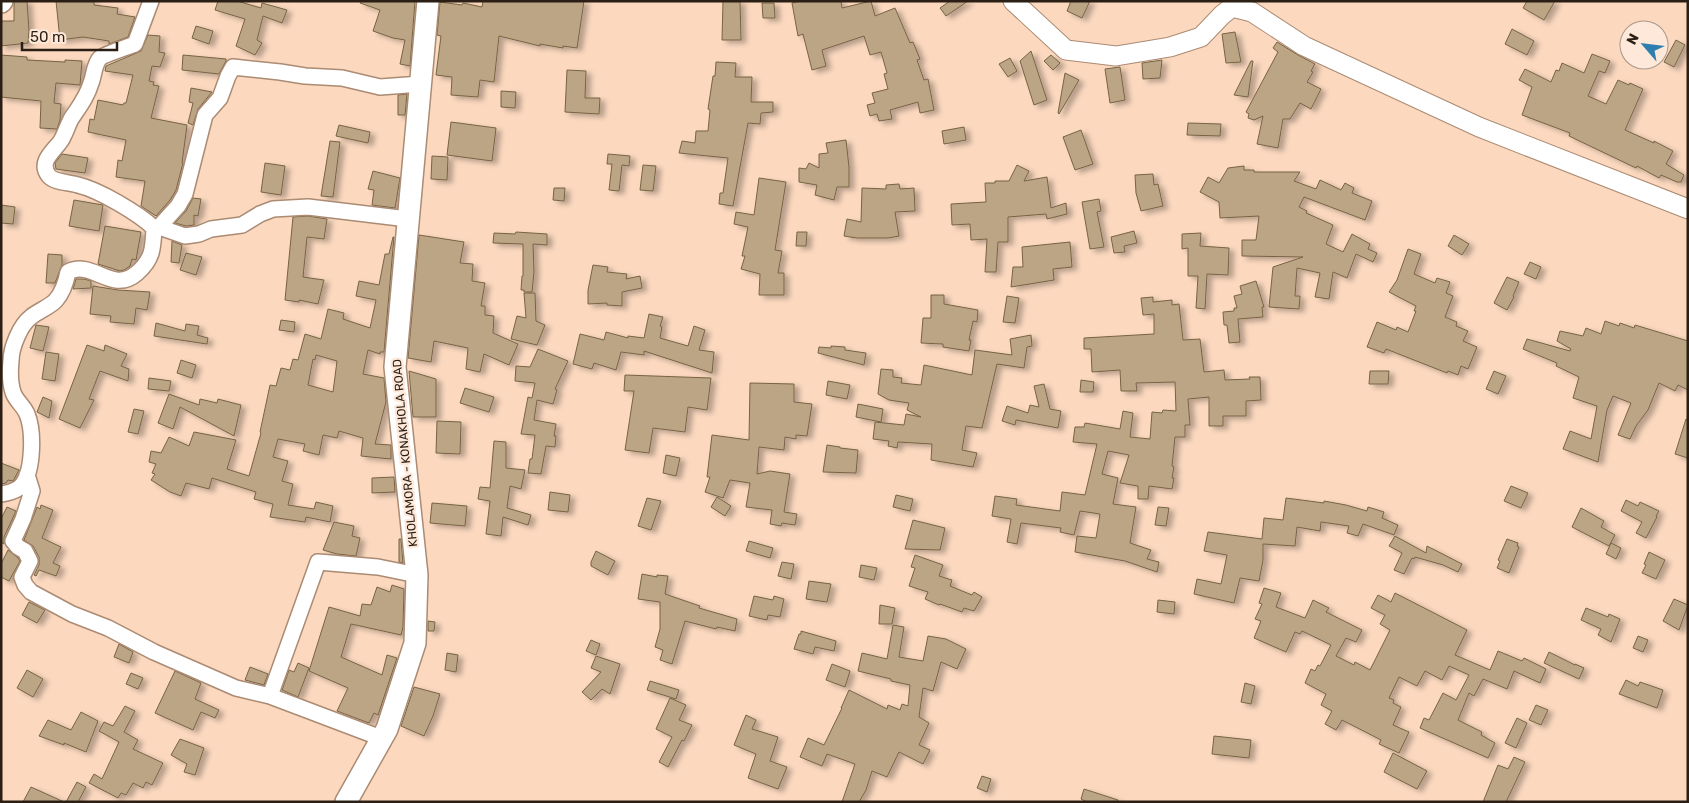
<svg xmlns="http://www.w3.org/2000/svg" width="1689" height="803" font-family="Rubik,sans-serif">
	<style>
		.building { fill: #bba584; stroke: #776344; fill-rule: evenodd; filter: url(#shadow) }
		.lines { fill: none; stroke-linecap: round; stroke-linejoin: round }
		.minor-casing { stroke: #ab8b73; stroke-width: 18 }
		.tertiary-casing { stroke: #ab8b73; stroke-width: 21 }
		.secondary-casing { stroke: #ab8b73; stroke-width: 24 }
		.minor { stroke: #fff; stroke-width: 15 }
		.tertiary { stroke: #fff; stroke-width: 19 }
		.secondary { stroke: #fff; stroke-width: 21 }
		.labels { text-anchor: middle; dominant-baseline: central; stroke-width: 4.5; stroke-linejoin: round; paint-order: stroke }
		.street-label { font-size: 12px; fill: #2b1f15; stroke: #fee8d9 }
	</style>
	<defs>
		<filter id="shadow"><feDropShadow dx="5" dy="3" stdDeviation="2.5" flood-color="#0004"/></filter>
	</defs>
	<rect width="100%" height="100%" fill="#fbd8be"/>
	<path class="building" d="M14 1H27L29 31 28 43 1 46V21H14Z
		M56 1H94V5L118 8 117 14 135 17 128 37 109 44V41L83 37 60 40Z
		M218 1H237L261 8 262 3 287 10 282 23 263 16 257 40 262 43 255 55 236 46 245 19 215 10Z
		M361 1H415L410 66 400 64 405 40 393 38 373 31 380 10 360 3Z
		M483 1H584L577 48 563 46V48L540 44V46L499 36 494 82 480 80 478 97 451 95 452 77 436 75 441 36 437 35 440 2 462 5 463 3 482 7Z
		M723 1H740L741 40H722Z
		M800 1H841L842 8 871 1 875 16 895 8 910 43 913 42 920 59 917 60 924 80 928 79 934 110 920 113 918 102 890 110 892 119 879 121 877 114 870 116 867 105 875 103 872 93 888 89 884 74 887 73 881 52 870 55 864 36 822 50 826 66 812 70 803 34 798 36 792 3Z
		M950 1H968L946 16 940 8Z
		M1071 1H1090L1082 18 1067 11Z
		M1527 1H1555L1544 20 1523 8Z
		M762 3H774L775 18H763Z
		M196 26 213 31 209 44 192 38Z
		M1512 29 1534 41 1527 55 1505 44Z
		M1235 32 1241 62 1226 63 1222 34Z
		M148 35 160 36 159 52 165 53 160 67 152 66 149 81 154 82 153 85 159 86 151 118 187 125 182 163H183L176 190 170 200 156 216 141 206 145 181 116 177 118 160 122 161 126 140 88 132 90 119 94 120 98 100 123 105 124 103H126L133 75 105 71 106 66 141 51Z
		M1676 40 1685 45 1674 67 1664 62Z
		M1277 42 1298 55 1315 64 1311 71 1313 72 1307 82 1321 89 1311 109 1300 103 1290 119H1283L1278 148 1257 144 1263 116 1254 120 1248 118 1249 114 1246 112 1278 52 1273 48Z
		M1031 51 1047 100 1034 105 1020 61Z
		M1592 54 1610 61 1605 73 1599 71 1588 96 1606 104 1618 80 1629 85 1630 83 1643 89 1625 130 1654 143V141L1673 151 1666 164 1684 175 1681 182H1677L1661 175 1659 178 1637 166 1636 168 1569 136 1570 133 1522 115 1532 87 1519 80 1525 69 1551 82 1556 70 1559 71 1562 63 1584 73Z
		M1 55 27 57V60L65 62V60L82 61 80 85 56 83 54 103 61 104 60 120 57 129 40 128 41 101 1 97Z
		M183 55 226 59V61L219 74 182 70Z
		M1051 55 1060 63 1053 70 1044 61Z
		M1010 58 1017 71 1008 77 999 64Z
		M1162 60 1160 78 1143 79 1142 63Z
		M1251 61H1253L1248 97 1234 95Z
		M716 62 736 63 735 77H752L751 102H773V112L761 113 760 124 748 123 733 206 719 204 720 193H723L728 158 679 153 682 141 695 143 696 131H708L710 110 708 109 713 76H715Z
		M1120 67 1125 100 1110 103 1105 69Z
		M567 70 586 71 585 98H600L599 114 565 112Z
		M1065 73 1079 80 1059 114 1058 113Z
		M191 88 212 92 198 109 193 125 188 123 193 103 189 102Z
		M501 91 516 92 515 108 501 107Z
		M407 94 405 115H398V95Z
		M451 122 496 128 492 161 447 155Z
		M1188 123 1221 124 1220 136 1187 135Z
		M339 125 370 132 368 143 336 136Z
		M964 127 966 140 944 144 942 131Z
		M1081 130 1093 164 1075 170 1063 137Z
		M846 140 849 167V187H837L834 200 815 195 817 185 799 182V168L806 169 809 163 819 168V154L828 153 826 143Z
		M330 141 340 142 333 197 321 196Z
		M62 154 88 158 85 173 56 169 55 163Z
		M608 154 630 156 629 166 622 165 619 191 609 190 612 164H607Z
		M432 156 448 157 447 180 431 179Z
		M265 163 285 166 281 195 261 192Z
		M643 165 656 166 653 191 640 190Z
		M1017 165 1029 171 1024 181 1047 177 1051 208 1066 203 1067 214 1047 219 1046 214 1008 217V242H998L996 272H985L987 239 971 240 970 224 952 225 951 204 986 202 985 183H995V181H1009Z
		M1244 166V170H1254V172H1300L1294 181 1316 189 1320 180 1341 190 1345 183 1354 188 1352 193 1372 201 1365 220 1304 197 1299 207 1307 211 1306 213 1333 225 1326 244 1343 252 1352 234 1370 244 1368 249 1377 253 1373 262 1356 254 1347 278 1333 272 1329 299 1315 297 1320 273 1297 268 1295 296H1300L1299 309 1269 307 1273 267 1303 257 1242 256V240H1256L1259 216 1220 218 1219 202 1200 192 1208 177 1219 183 1228 168Z
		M373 171 400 178 395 208 372 205 374 190 368 189Z
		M1153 174 1154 185 1158 184 1163 206 1141 211 1136 193 1135 175Z
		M759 178 786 182 775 250 782 251 778 273H784V295H759L760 274 741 269 745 256H742L748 227 734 224 736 212 754 215Z
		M899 184 900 189 914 188 915 211 895 212 899 236 888 238H857L844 236 847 219 861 222 862 188 886 189V185Z
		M554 188H565L564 201 553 200Z
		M193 198 201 199 198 216 194 215V225L186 226 175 223 186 211Z
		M1099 199 1101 211 1097 212 1104 247 1090 249 1082 202Z
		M74 200 103 205 99 231 69 226Z
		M1 205 15 207 13 224 1 223Z
		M308 216 327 219 324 239 307 237 303 277 324 280 318 304 299 300V302L285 300 293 217Z
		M105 226 141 232 136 260 132 259 130 266 124 270 120 271 98 264Z
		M1134 231 1137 243 1124 246 1125 252 1114 253 1111 237Z
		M516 232 547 234V245L533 244 534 272 532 292H524V290H521L522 276H523V244L493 243 494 233 515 234Z
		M797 232H807L806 246H796Z
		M1201 233 1200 246 1229 248 1228 275 1207 274 1205 309 1196 308 1198 276H1188V248L1182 249V234Z
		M419 235 464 242 460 263 473 264 472 281 485 283 481 306H485V315L494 316 493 333 518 344 509 365 484 354 480 372 466 369 468 348 434 341 431 362 408 358Z
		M1454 235 1469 244 1462 255 1448 246Z
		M393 237H394L384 352H380V354L368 350 363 374 384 378 386 402 375 444 391 445V459L361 456 363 438 339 431 337 438 323 435 319 455 303 451 305 444 278 439 273 457 288 461 282 481 293 484 288 505 314 509 316 502 333 506 330 522 306 517 305 522 270 517 273 504 254 499 256 492 212 478 209 489 186 483 181 496 170 492 151 480 155 474 152 473 156 464 149 462 151 451 161 453 169 437 189 446 194 432 236 440 227 469 249 476 261 433 260 432 270 385 276 386 281 368 290 370 293 359 298 360 305 334 321 339 328 309 344 313 343 319 370 328 376 300 356 296 359 281 379 285 385 254H389ZM316 355 337 361 333 392 308 385 313 359 315 360Z
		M172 241 182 245 179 263 171 262Z
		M1070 242 1072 267 1053 269 1054 280 1011 287 1013 267H1023L1022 247Z
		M1408 249 1421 254 1414 274 1435 283 1437 278 1450 282 1446 293 1453 296 1445 317 1457 322 1456 326 1468 331 1463 341 1477 347 1468 369 1461 366 1458 375 1448 371 1447 373 1386 349 1384 353 1367 347 1377 322 1396 330 1397 327 1408 332 1416 311H1414L1416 306 1389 292 1397 280Z
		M186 253 202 257 196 275 180 270Z
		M48 254 62 255V265L55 283H46Z
		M1530 262 1541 267 1536 279 1524 274Z
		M593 265 608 267 607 272 627 274 626 279 640 276 642 288 622 292V306L607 305V303L588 304V290Z
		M1507 277 1519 282 1513 296 1514 297 1507 310 1494 303Z
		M76 279H84L91 281V288L73 289Z
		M1256 281 1264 307H1262L1263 317 1238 319 1240 342 1229 343 1227 325H1224L1223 312 1234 311V308H1237L1234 296 1242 294 1240 286Z
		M93 286 118 290 150 292 147 310 136 308 134 324 110 322 111 316 90 314Z
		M524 293H535L536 321 545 325 537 345 511 339 517 316 526 318Z
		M931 295H944V304L978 310 977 322 973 321 969 340H971L969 351 943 347V344L921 343 923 318H931Z
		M1007 296 1019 298 1015 323 1003 322Z
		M1153 297V302L1172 300V305L1179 304 1183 340 1200 339 1204 372 1224 370 1225 380 1250 379 1249 377H1260L1261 400 1246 401V416H1223V426H1209V397L1188 399 1190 425H1185V437H1175L1172 466 1174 467 1172 478H1174L1172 489 1149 486 1148 499H1138V486L1120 483 1129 455 1108 451 1102 474 1118 478 1113 504 1136 507 1130 543 1151 550 1147 559 1159 562 1157 572 1125 561 1075 552 1077 536 1096 538 1100 514 1080 511 1074 535 1060 532 1061 528 1021 523 1017 544 1007 542 1011 519 992 516 995 496 1017 499 1016 505 1060 511 1062 492 1085 495 1097 444 1073 442 1075 427H1084L1085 423 1120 429 1123 411 1133 413 1130 437 1150 439 1152 412 1162 413 1163 410 1176 411 1175 382 1136 383 1137 391H1121L1120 370 1092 372 1091 349H1084V338L1154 334V314L1143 315 1141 298Z
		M649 314 663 317 660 326 662 327 660 338 688 346 694 326 705 330 699 350 714 352 712 373 644 351V355L621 352 616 370 594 363 592 369 573 364 580 334 604 340 606 332 628 338V336L644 338Z
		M281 320 295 322 294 332 279 330Z
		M1605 321 1619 326 1620 323 1634 328 1635 325 1688 341V390L1678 385 1675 391 1659 383 1648 410 1636 426 1630 439 1618 435 1631 403 1613 396 1607 410 1598 462 1563 449 1570 431 1591 439 1597 406 1573 398 1579 377 1556 366 1557 363 1523 349 1527 339 1570 351 1571 349 1557 341 1560 331 1583 336 1586 328 1601 334Z
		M156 323 185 331 186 324 199 326 197 335 208 338 207 344 154 336Z
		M36 325 49 327 43 351 30 348Z
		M1031 335 1032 346 1027 347 1024 368 997 364 982 428 966 426 962 450 977 453 973 467 931 460 932 444 898 442 897 448 888 446 889 441 873 439 875 422 904 425 906 414 921 417 907 410 909 403 889 400 878 394 881 369 893 370V377L902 378 901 383 921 385 924 365 972 375 975 350 1012 355 1010 339Z
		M87 345 104 351 105 345 127 354 121 366 129 369 128 381 100 371 89 399 94 400 80 428 59 419Z
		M831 346 845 347V350L866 353 864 365 818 353 819 347 831 348Z
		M538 349 568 361 555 389 557 390 553 404 537 400 534 420 556 424 554 436H556L555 447 546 446 541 474 528 473 530 459H532L535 435 521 434 528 397 532 398 535 383 515 381 516 366 530 367Z
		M46 352 59 354 55 381 42 379Z
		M181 360 196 365 192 378 177 373Z
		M409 371 436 379V417H413Z
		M1370 371H1389L1388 384H1369Z
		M1494 371 1506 376 1498 394 1486 389Z
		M625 375 711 378 707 410 688 407 685 432 653 428 649 453 625 450 634 391H624Z
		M149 378 171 381 169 391 148 389Z
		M1081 380 1094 382 1093 392H1080Z
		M828 381 850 385 847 399 826 395Z
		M750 383 794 384V402L812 404 807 436 796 435V439L785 437 784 450 759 447 757 474 770 471 790 474 784 512 797 514 795 525 782 523 781 526 770 524 772 510 746 507 750 483 730 480 723 498 705 492 710 477H707L712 435 749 440Z
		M1044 384 1050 409 1061 411 1058 428 1016 420 1015 425 1002 421 1007 406 1028 413 1030 405 1039 407 1034 386Z
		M465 388 494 397 489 412 460 403Z
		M169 394 199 405 200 399 217 403 218 399 241 405 234 436 180 407 173 429 158 423Z
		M43 397 52 401 49 418 37 412Z
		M858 404 883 409 881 422 856 417Z
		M134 409 144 411 138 434 128 432Z
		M1686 419 1688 420V458L1675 454Z
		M437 421 461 422 460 454 436 453Z
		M494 441 506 442V468L525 470 521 489 510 486 507 508 531 515 528 525 503 517 501 536 486 534 490 501 478 499 480 487 490 488Z
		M827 445 840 447V448L858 450 856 473 823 472Z
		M666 455 680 458 676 476 663 473Z
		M1 463 19 470 13 481 8 480 6 483 1 484Z
		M394 477 395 492 372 493V478Z
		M1511 486 1528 493 1521 508 1504 501Z
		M550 492 570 495 568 512 548 510Z
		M896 495 913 499 910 511 893 507Z
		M717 497 731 506 725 516 711 507Z
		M647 498 661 501 651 530 638 526Z
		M1286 498 1324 503V501L1346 505 1367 511 1368 507 1384 512 1382 518 1398 525 1394 535 1363 524 1358 536 1347 533 1349 526 1321 522 1320 531 1297 527 1295 546 1263 544V560L1259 581 1240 578 1234 603 1194 594 1197 579 1221 584 1227 555 1204 551 1208 532 1262 539 1264 518 1283 520Z
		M1626 500 1638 506 1640 502 1659 511 1656 516 1657 517 1646 538 1636 533 1642 522 1621 511Z
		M432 503 467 506 465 526 430 523Z
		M41 505 53 510 42 538 61 547 53 563 60 566 56 576 39 570 36 576 34 575 39 565V557L33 546 24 540 37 507 40 509Z
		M7 507 16 511 4 537V544L1 542V519Z
		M1158 507 1169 508 1166 526 1155 525Z
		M1581 508 1604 521 1601 527 1615 535 1609 546 1572 527Z
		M913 520 945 528 940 550 905 549Z
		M334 522 354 526 352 536 360 538 356 556 337 554 323 550Z
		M1395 536 1426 553 1427 546 1462 564 1458 572 1443 565 1415 557 1414 559 1412 558 1404 574 1394 570 1402 553 1389 546Z
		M399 539H401L403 563 399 562Z
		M1507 539 1518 543 1517 546 1519 547 1509 573 1497 568 1500 561 1498 560Z
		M749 541 773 548 770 558 746 551Z
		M1611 543 1621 548 1616 559 1606 554Z
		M8 550 18 558 20 561 9 581 1 577V564Z
		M596 551 615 561 608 575 591 566V562Z
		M1649 552 1665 560 1656 579 1642 573 1646 565 1644 564Z
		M915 555 943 565 939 576 952 580 950 586 972 595 974 592 982 597 974 611 964 608 962 612 940 604 939 605 925 599 928 592 909 586 915 568 911 567Z
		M782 562 794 564 791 579 778 576Z
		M861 565 877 568 874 580 859 577Z
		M642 574 657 577V575L668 576 665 594 700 606 699 608 737 619 735 631 717 627 716 629 685 621 672 664 660 660 663 650 655 647 660 629V602L638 599Z
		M809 581 831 584 827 602 806 599Z
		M392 585 404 589 403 627 401 635 351 624 341 657 382 675 387 655 397 658 378 715 374 713 369 723 337 711 348 688 309 671 329 607 360 616 362 604 371 605 377 587 390 592Z
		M1264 588 1281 593 1276 607 1305 618 1313 600 1329 608 1326 612 1362 630 1356 642 1346 638 1336 656 1354 665 1355 662 1370 670 1390 630 1380 624 1385 615 1371 608 1378 595 1391 602 1395 593 1467 630 1455 655 1490 670 1498 651 1522 661 1524 658 1546 669 1540 683 1514 671 1507 689 1483 679 1474 696 1469 693 1458 720 1482 732 1481 735 1495 743 1488 758 1420 728 1424 718 1429 720 1443 693 1456 700 1469 675 1449 666 1442 680 1425 671 1417 686 1399 677 1389 698 1394 700 1393 703 1401 707 1393 725 1409 732 1399 753 1379 744 1381 740 1342 720 1336 730 1325 724 1332 711 1321 705 1326 694 1305 683 1311 669 1315 671 1318 665 1320 666 1331 645 1302 631 1300 634 1295 632 1286 652 1254 638 1261 621 1255 619 1262 604 1259 603Z
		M754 596 773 600 774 596 784 599 780 617 768 615 767 620 749 616Z
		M1674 599 1688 605 1679 630 1663 621Z
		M1158 600 1175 602 1174 614 1157 612Z
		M29 602 45 610 37 623 22 615Z
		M880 605 895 608 892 624H879Z
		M1586 608 1608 617 1609 614 1620 619 1611 642 1598 635 1601 629 1581 620Z
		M428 621 435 622 434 631H428Z
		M893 625 904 627 899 657 923 661 928 636 946 639 966 649 957 669 941 662 933 691 923 688 919 717 929 723 919 745 930 750 923 764 899 752 887 777 872 771 866 790 859 802H842L855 764 827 754 822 766 800 757 808 738 824 745 842 708H841L849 690 887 709 888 705 900 710 902 704 908 706 910 685 891 681V679L858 671 862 653 887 659Z
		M801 631 836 641 834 651 815 647 813 654 794 649 799 634H801Z
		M1638 636 1648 640 1643 652 1633 648Z
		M591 640 600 644 596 655 586 651Z
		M119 644 133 652 129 663 114 657Z
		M1549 652 1575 665V664L1584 668 1579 679 1544 663Z
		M447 653 458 655 456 672 445 670Z
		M596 656 620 664 610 694 602 689 591 700 582 692 601 672 591 668Z
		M298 663 309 668 298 697 282 690 289 670 294 672Z
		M832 664 850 671 845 687 826 680Z
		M250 667 268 674 264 685 245 680Z
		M27 670 43 679 33 697 17 688Z
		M175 671 201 683 195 699 219 710 215 718 201 712 193 730 155 713Z
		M131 673 143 678 138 689 126 684Z
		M1626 680 1638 686 1640 682 1663 690 1657 708 1619 694Z
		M650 681 679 690 676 699 647 690Z
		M1245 683 1255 686 1251 704 1241 702Z
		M414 687 440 694 433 716 424 736 401 726Z
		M670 698 686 705 679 720 692 725 684 741 682 740 668 767 659 762 672 737 656 729Z
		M1536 705 1548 710 1541 725 1529 720Z
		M125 706 135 711 124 732 138 740 133 749 163 763 152 785 146 782 143 788 133 783 126 795 121 793 118 798 89 783 94 774 102 779 119 742 99 731 104 722 113 726Z
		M81 712 98 721 86 752 64 743V745L39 736 48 720 71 730Z
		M746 715 756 720 752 729 778 737 770 761 787 767 778 789 748 778 756 754 734 745Z
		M1517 718 1527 723 1516 748 1505 743Z
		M1214 736 1251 740 1249 758 1212 754Z
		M180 739 204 748 195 775 184 772 187 764 171 755Z
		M1393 753 1427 771 1417 789 1384 772Z
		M1514 757 1525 762 1506 802H1483L1498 765 1508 769Z
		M982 776 991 779 987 792 977 788Z
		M77 782 86 787 78 802H66Z
		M31 787 64 802H23Z
		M1084 789 1118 800V802H1087L1081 799Z"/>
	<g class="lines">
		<defs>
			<path id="minor" d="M151 1 135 44C128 47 105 54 100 58 94 64 94 76 91 83 87 97 79 107 71 119 68 125 66 131 63 137 59 148 36 160 49 176 55 183 70 182 78 185 99 190 138 213 154 228
				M159 227 178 206 185 194 205 115 220 98 228 76 233 67 280 72 305 76 342 78 380 87 421 84
				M27 475 32 491 23 519 13 541 18 547 25 551 30 561 22 577 25 585 31 592 72 614 108 628 154 652 236 688 270 696
				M1 494C8 493 13 492 19 488 34 476 34 431 27 414 24 406 15 400 13 392 10 383 10 371 11 361 11 348 20 325 31 317 38 311 50 307 56 300 63 292 66 282 68 272 93 259 112 295 137 273 153 259 153 248 154 228L159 227 185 236 199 234 211 229 242 225 260 214 273 209 308 207 408 219
				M381 738 270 696 318 562 378 567 417 575"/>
			<path id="tertiary" d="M1013 1 1066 50 1116 56 1170 47 1201 37 1222 15 1232 7 1252 12 1304 46 1479 127 1688 209"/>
			<path id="secondary" d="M1 2 2 1
				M346 802 387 729 415 643 417 575 395 367 428 1"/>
		</defs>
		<use href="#minor" class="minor-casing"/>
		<use href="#tertiary" class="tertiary-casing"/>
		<use href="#secondary" class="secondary-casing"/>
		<use href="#minor" class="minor"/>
		<use href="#tertiary" class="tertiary"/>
		<use href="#secondary" class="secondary"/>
	</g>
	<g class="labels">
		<g class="street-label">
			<text transform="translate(405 453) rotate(-95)">KHOLAMORA - KONAKHOLA ROAD</text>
		</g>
	</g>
	<rect width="1689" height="803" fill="none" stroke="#2b1f15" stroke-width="5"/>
	<g transform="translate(1644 45) rotate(298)"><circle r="24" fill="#fee8d9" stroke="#aa988b"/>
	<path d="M0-4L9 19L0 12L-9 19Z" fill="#2e7fb0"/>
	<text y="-8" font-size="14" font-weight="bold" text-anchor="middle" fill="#2b1f15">N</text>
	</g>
	<path d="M22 42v8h95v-8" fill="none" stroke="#2b1f15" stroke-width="2.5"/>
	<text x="30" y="42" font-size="15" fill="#2b1f15" stroke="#fee8d9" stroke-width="4" paint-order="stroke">50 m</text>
</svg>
